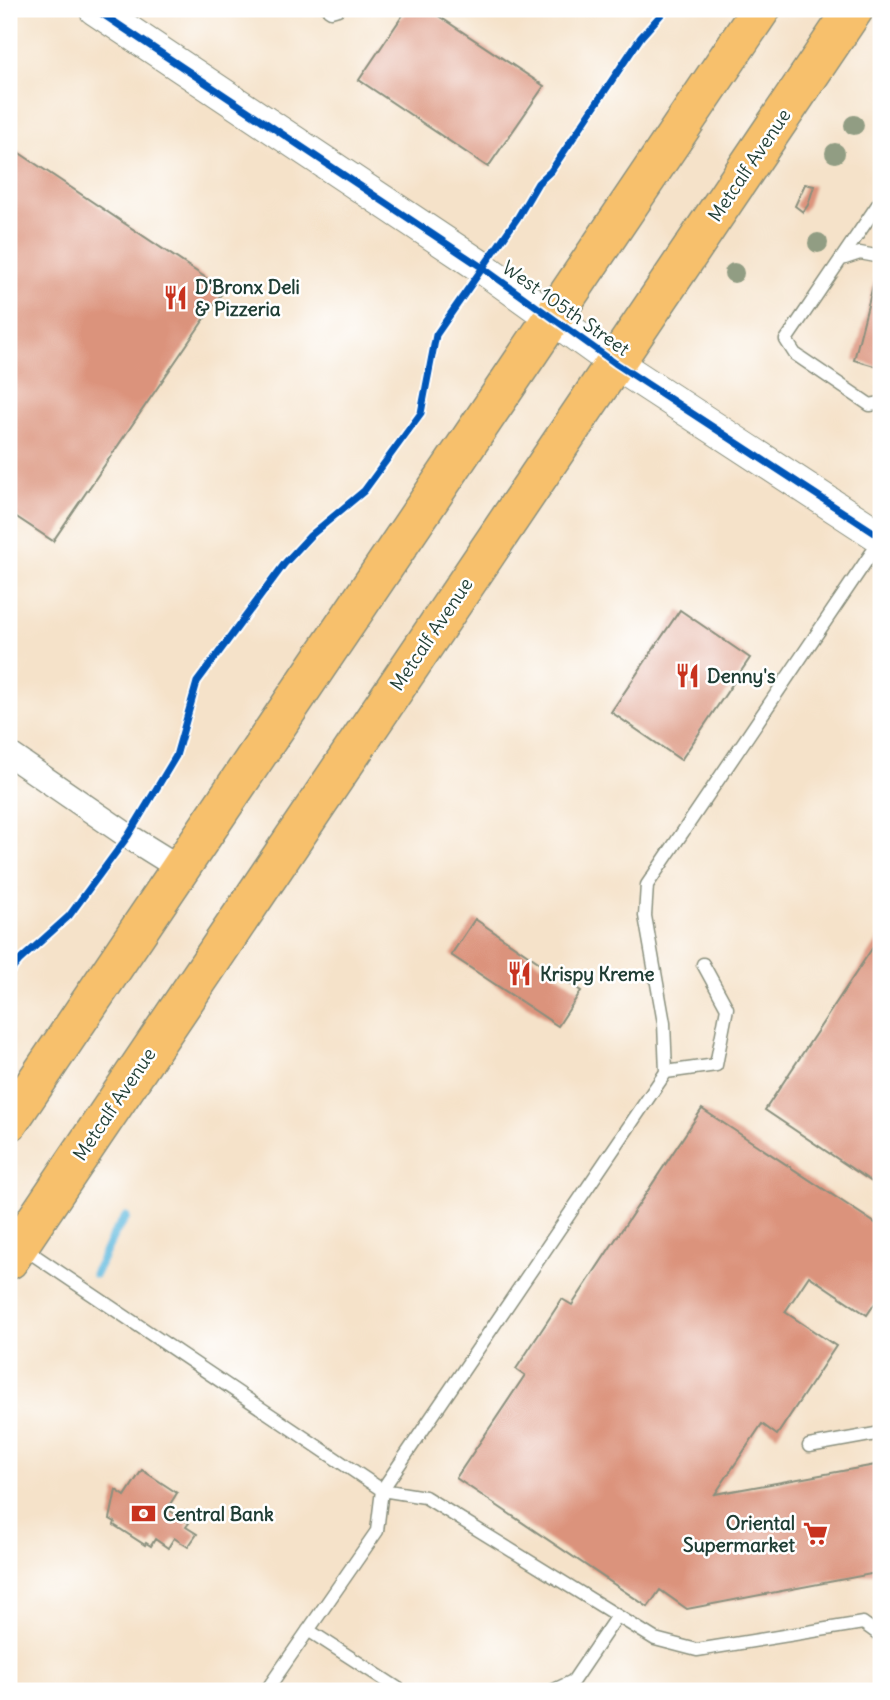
<svg xmlns="http://www.w3.org/2000/svg" width="890" height="1700" font-family="Delius,sans-serif">
	<style>
		.lines { fill: none; stroke-linecap: round; stroke-linejoin: round }
		.stream { stroke: #60bade; stroke-width: 9 }
		.building { fill: #db937b }
		.service-casing { stroke: #8a907e; stroke-width: 15 }
		.minor-casing { stroke: #8a907e; stroke-width: 27 }
		.tertiary-casing { stroke: #8a907e; stroke-width: 34 }
		.primary-casing { stroke: #8a907e; stroke-width: 41 }
		.service { stroke: #fff; stroke-width: 12 }
		.minor { stroke: #fff; stroke-width: 24 }
		.tertiary { stroke: #fff; stroke-width: 32 }
		.primary { stroke: #f7c06c; stroke-width: 38 }
		.cycleway-casing { stroke: #fff; stroke-width: 11 }
		.cycleway { stroke: #0057b8; stroke-width: 7 }
		.tree { fill: #919d83 }
		.labels { text-anchor: middle; dominant-baseline: central; stroke-width: 5; stroke-linejoin: round; paint-order: stroke }
		.street-label { font-size: 19px; fill: #1f3d34; stroke: #fff }
		.poi-label { font-size: 19px; font-weight: bold; fill: #1f3d34; stroke: #fff; text-anchor: start }
	</style>
	<rect width="100%" height="100%" fill="#fff"/>
	<filter id="ink" filterUnits="userSpaceOnUse"><feTurbulence type="fractalNoise" baseFrequency=".0143" numOctaves="2"/><feDisplacementMap in="SourceGraphic" scale="14" xChannelSelector="R" yChannelSelector="G"/><feConvolveMatrix kernelMatrix="1 2 1 2 8 2 1 2 1" color-interpolation-filters="sRGB"/></filter>
	<filter id="wash" filterUnits="userSpaceOnUse"><feTurbulence type="fractalNoise" baseFrequency=".00686" numOctaves="4" result="noise"/><feDisplacementMap in="SourceGraphic" scale="28" xChannelSelector="R" yChannelSelector="G"/><feGaussianBlur stdDeviation="1.57" result="paint"/><feColorMatrix in="noise" values="0 0 0 0 0 0 0 0 0 0 0 0 0 0 0 0 0 1.4 0 .05"/><feComposite in="paint" operator="in"/></filter>
	<g filter="url(#wash)">
		<rect width="100%" height="100%" fill="#f5e2c9"/>
		<g class="lines">
			<path class="stream" d="M95 1274 114 1234 126 1217"/>
		</g>
		<g id="blocks">
			<path class="building" d="M407 9H428L544 86 488 167 359 80Z
				M9 146 224 290 53 541 9 512Z
				M805 184 814 186 808 205 803 212 795 206Z
				M878 266H881V368L854 360Z
				M680 610 750 658 681 760 611 712Z
				M475 919 581 991 558 1026 451 955Z
				M881 935V1188L765 1110Z
				M702 1109 881 1227V1294L867 1315 809 1276 785 1312 836 1346 777 1435 762 1424 715 1494 881 1464V1577L876 1573 687 1609 660 1590 648 1607 456 1478 525 1375 516 1369 562 1299 572 1305Z
				M142 1470 177 1493 167 1509 189 1523 186 1527 197 1534 188 1547 174 1538 168 1548 155 1539 151 1546 146 1543 145 1545 114 1525 115 1522 110 1519 116 1490 125 1496Z"/>
		</g>
	</g>
	<g filter="url(#ink)">
		<use href="#blocks" fill-opacity="0" stroke="#8a907e" stroke-width="2"/>
		<g class="lines">
			<defs>
				<path id="service" d="M328 9 331 11 338 9
					M881 200 786 340 795 354 870 405 881 403
					M842 259 860 253 881 257
					M666 1072 716 1065 727 1008 703 964
					M22 1247 382 1490 425 1497 655 1639 697 1650 863 1623 881 1636
					M809 1446 881 1433
					M308 1630 402 1691
					M266 1691 377 1531 382 1490 666 1072 664 1023 645 916 647 885 881 539
					M552 1691 573 1681 617 1616"/>
				<path id="minor" d="M9 754 128 836 181 869"/>
				<path id="tertiary" d="M95 9 483 268 615 363 881 537"/>
				<path id="primary" d="M9 1122 761 9
					M9 1260 854 9"/>
			</defs>
			<use href="#service" class="service-casing"/>
			<use href="#minor" class="minor-casing"/>
			<use href="#tertiary" class="tertiary-casing"/>
			<use href="#primary" class="primary-casing"/>
			<use href="#service" class="service"/>
			<use href="#minor" class="minor"/>
			<use href="#tertiary" class="tertiary"/>
			<use href="#primary" class="primary"/>
			<defs>
				<path id="cycleway" d="M95 9 483 268 615 363 881 537
					M9 973 19 961 69 916 128 836 176 756 197 682 285 563 310 536 364 491 421 413 436 335 518 217 538 183 551 171 641 37 666 9"/>
			</defs>
			<use href="#cycleway" class="cycleway-casing"/>
			<use href="#cycleway" class="cycleway"/>
		</g>
		<g class="tree">
			<circle cx="854" cy="125" r="10"/>
			<circle cx="835" cy="153" r="10"/>
			<circle cx="818" cy="243" r="10"/>
			<circle cx="734" cy="273" r="10"/>
		</g>
	</g>
	<defs>
		<symbol id="restaurant-bare" viewBox="-9 -9 18 18"><path d="M-5-6h1v4h1v-4h1v4h1v-4h1v5L-1.5 .5V6h-2V.5L-5-1ZM5-6V6H3V1.5H1.5Q1.5-4 5-6Z" fill="#c8321e" stroke="#fff" stroke-width="2.5" paint-order="stroke"/></symbol>
		<symbol id="bank-bare" viewBox="-9 -9 18 18"><path d="M-6-4H6V4H-6ZM0-2.3a2.3 2.3 0 1 0 0 4.6a2.3 2.3 0 1 0 0-4.6Z" fill="#c8321e" stroke="#fff" stroke-width="2.5" paint-order="stroke"/></symbol>
		<symbol id="supermarket-bare" viewBox="-9 -9 18 18"><path d="M-6-5.5h2.5l.6 2H6L4.5 2H-2.5L-4.4-4H-6ZM-1.5 3.2a1.3 1.3 0 1 0 .1 0ZM3 3.2a1.3 1.3 0 1 0 .1 0Z" fill="#c8321e" stroke="#fff" stroke-width="2.5" paint-order="stroke"/></symbol>
	</defs>
	<g fill-rule="evenodd">
		<use href="#restaurant-bare" x="158" y="280" width="35" height="35"/>
		<use href="#restaurant-bare" x="670" y="658" width="35" height="35"/>
		<use href="#restaurant-bare" x="502" y="956" width="35" height="35"/>
		<use href="#bank-bare" x="126" y="1496" width="35" height="35"/>
		<use href="#supermarket-bare" x="798" y="1516" width="35" height="35"/>
	</g>
	<g class="labels">
		<g class="street-label">
			<text transform="translate(749 165) rotate(-56)">Metcalf Avenue</text>
			<text transform="translate(566 308) rotate(35)">West 105th Street</text>
			<text transform="translate(431 634) rotate(-56)">Metcalf Avenue</text>
			<text transform="translate(114 1104) rotate(-56)">Metcalf Avenue</text>
		</g>
		<g class="poi-label">
			<text x="195" y="287">D'Bronx Deli<tspan x="195" dy="22">&amp; Pizzeria</tspan></text>
			<text x="707" y="676">Denny's</text>
			<text x="540" y="974">Krispy Kreme</text>
			<text x="163" y="1514">Central Bank</text>
			<text x="795" y="1523" text-anchor="end">Oriental<tspan x="795" dy="22">Supermarket</tspan></text>
		</g>
	</g>
	<rect width="890" height="1700" fill="none" stroke="#fff" stroke-width="35"/>
</svg>
